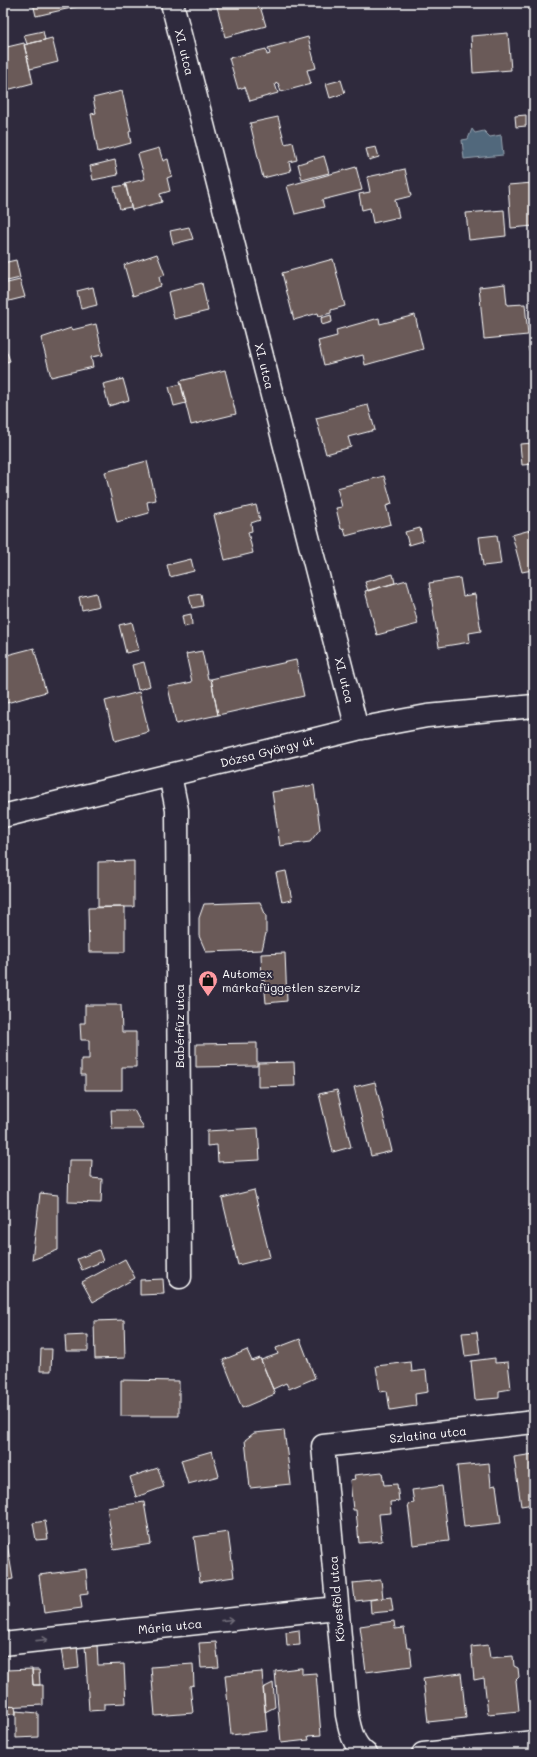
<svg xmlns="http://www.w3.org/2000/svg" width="537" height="1757" font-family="Mali,sans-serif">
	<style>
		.water { fill: #51677c; stroke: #97a4b0 }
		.building { fill: #6a5a58; stroke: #fff }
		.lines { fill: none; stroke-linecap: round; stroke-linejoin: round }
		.minor-casing { stroke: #fff; stroke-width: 25 }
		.minor { stroke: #2f2a3d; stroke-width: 22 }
		.oneway { stroke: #6d6a77 }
		.labels { text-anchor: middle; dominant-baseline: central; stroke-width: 4; stroke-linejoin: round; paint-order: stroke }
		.street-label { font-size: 12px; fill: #fff; stroke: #2f2a3d }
		.poi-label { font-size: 12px; fill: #fff; stroke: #2f2a3d; text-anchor: start }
	</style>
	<rect width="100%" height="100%" fill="#2f2a3d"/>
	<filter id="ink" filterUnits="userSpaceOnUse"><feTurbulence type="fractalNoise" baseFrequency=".025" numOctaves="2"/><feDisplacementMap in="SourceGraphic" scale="8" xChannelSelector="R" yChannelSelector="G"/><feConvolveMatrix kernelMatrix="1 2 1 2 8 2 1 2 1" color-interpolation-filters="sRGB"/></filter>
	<g filter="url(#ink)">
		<path class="water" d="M472 129 475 133 484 131 490 137 501 135 503 155 464 159 462 140 468 139Z"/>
		<path class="building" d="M33 3H84V5L36 16Z
			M216 3H259L266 26 225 37Z
			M43 31 45 40 27 44 24 35Z
			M508 33 511 70 473 73 471 36Z
			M308 37 316 68 307 70 311 84 281 92 278 83 275 84 278 93 250 101 245 87 238 89 229 58 266 49 267 55 270 54 268 48Z
			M52 38 58 62 30 69 24 45Z
			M24 43 33 83 3 91V48Z
			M341 80 345 93 330 98 326 84Z
			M122 91 131 131 129 132 131 143 98 152 91 114 96 113 93 98Z
			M526 115V126L516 127 515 116Z
			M278 117 285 144 293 142 297 160 289 162 291 171 263 178 250 123Z
			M376 147 379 157 369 160 366 149Z
			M159 148 163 161 168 159 172 176 167 178 170 191 160 194 162 202 132 210 125 184 145 179 138 154Z
			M324 156 329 173 302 180 298 164Z
			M115 160 118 175 93 180 90 166Z
			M356 167 362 190 322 200 324 207 295 214 287 186Z
			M405 169 411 196 395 200 399 217 373 223 370 208 362 210 359 194 370 192 367 177Z
			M533 183 534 226 511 228 508 185Z
			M126 185 131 207 120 209 114 187Z
			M504 210 506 236 469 240 466 213Z
			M189 227 193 239 173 244 170 231Z
			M157 254 165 275 159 277 161 286 133 296 124 265Z
			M333 259 345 306 331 310V313L319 316 318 313 294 320 282 273Z
			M16 260 20 278 3 282V263Z
			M20 280 25 297 5 302 3 284Z
			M202 283 208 311 174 319 168 292Z
			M505 284 507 305 525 304 528 335 484 339 479 287Z
			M93 287 97 305 81 309 77 291Z
			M331 315 332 322 322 325 321 318Z
			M415 315 423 349 365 365 363 355 324 365 318 341 337 336 336 330 379 318 380 324Z
			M96 324 103 355 91 357 93 367 51 377 41 338 71 328 72 330Z
			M534 345V369L528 347Z
			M3 347H5L10 361 3 363Z
			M225 370 236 414 191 425 180 381Z
			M123 379 129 400 109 406 103 384Z
			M181 384 186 403 174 406 169 387Z
			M368 405 375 430 348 437 351 447 326 454 316 418Z
			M533 438H534V464L522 465 520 444 534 443Z
			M147 461 156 500 147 502 149 513 117 522 105 472Z
			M384 476 392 504 386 506 391 524 346 536 344 528 341 529 336 508 342 507 337 488Z
			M256 505 260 520 251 523 252 531 248 532 253 553 225 560 214 515Z
			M420 528 423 541 409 545 405 532Z
			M534 529V579L532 570 522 572 512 535Z
			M497 535 501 564 483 566 479 537Z
			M191 559 194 571 170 577 167 565Z
			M393 574 395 583 368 591 365 582Z
			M460 578 463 596 475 594 481 631 469 633 470 642 439 647 429 583Z
			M407 580 418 624 377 635 365 591Z
			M96 593 99 606 82 610 79 597Z
			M201 594 203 606 192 608 189 596Z
			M191 614 192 625 184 627 182 616Z
			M132 622 139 650 126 653 119 625Z
			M34 648 46 692 3 704V656Z
			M202 651 208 679H211L218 715 176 724 168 687 192 682 186 654Z
			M296 660 304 696 218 715 211 679Z
			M144 662 150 686 138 690 132 665Z
			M139 692 149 732 115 741 105 701Z
			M314 785 320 829 310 842 280 846 272 792Z
			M134 861V907H98V862Z
			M286 871 292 900 282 902 276 873Z
			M260 902 266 916V933L262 950 206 952 199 936V918L204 904Z
			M125 907V952H89L88 908Z
			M285 953 287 1001 266 1003 264 980H262L261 954Z
			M85 1005H121L122 1032H136V1067H122V1090H85V1075H81V1059H89V1040H81L80 1023H85Z
			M257 1043V1066L196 1067V1044Z
			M294 1062 295 1086 258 1087V1063Z
			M375 1082 392 1151 371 1156 354 1087Z
			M337 1090 351 1147 333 1152 319 1094Z
			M111 1110H134L144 1129H112Z
			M258 1128 260 1160 218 1162 217 1145 207 1146V1131Z
			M69 1160H92L91 1178 102 1179 101 1203 68 1202Z
			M254 1190 270 1257 238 1265 222 1198Z
			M40 1193 58 1195V1250L32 1260Z
			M99 1250 103 1261 82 1270 77 1259Z
			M125 1259 135 1278 93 1302 82 1282Z
			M163 1279 164 1294 140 1295V1280Z
			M124 1320 125 1358 95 1359 94 1321Z
			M477 1332 480 1354 465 1356 462 1333Z
			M88 1335V1351H66L65 1336Z
			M300 1339 315 1378 289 1389 286 1383 273 1389 261 1360 278 1354 276 1348Z
			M41 1349H52L51 1371H40Z
			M247 1350 252 1361 260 1358 275 1394 242 1408 223 1360Z
			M495 1358V1363L508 1362 511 1389 499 1391V1398L475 1400 471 1361Z
			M411 1362 412 1372 426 1370 428 1392 415 1394 416 1406 390 1410 387 1391 380 1392 376 1366Z
			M121 1380 179 1381V1416H121Z
			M284 1430 291 1484 250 1488 245 1440 254 1433Z
			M212 1451 219 1476 188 1484 181 1460Z
			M534 1454V1504L521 1506 514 1457Z
			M489 1463 491 1486 496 1485 501 1523 464 1527 457 1466Z
			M158 1468 164 1487 136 1497 130 1477Z
			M382 1472 384 1485 397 1484 399 1501 390 1502 391 1513 379 1514 382 1541 359 1543 356 1510H353L350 1480 355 1479 354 1475Z
			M442 1486 449 1541 413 1545 408 1504 414 1503 412 1490Z
			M144 1502 151 1544 114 1550 107 1508Z
			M45 1521 48 1539 36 1540 33 1523Z
			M228 1532 234 1577 200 1582 194 1537Z
			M7 1543 13 1579 3 1581V1544Z
			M86 1569 88 1593 80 1594 82 1608 44 1613 39 1575Z
			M381 1580 383 1598 355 1601 353 1583Z
			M391 1597 393 1611 371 1613 370 1600Z
			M394 1621 395 1629 404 1628 407 1648H410L412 1666 366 1672 360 1626Z
			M299 1630 300 1645 287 1646 286 1632Z
			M216 1642 219 1667 201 1668 199 1643Z
			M97 1644 98 1665 124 1664 126 1703 104 1704V1710L89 1711 85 1645Z
			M77 1645 79 1668 64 1670 61 1647Z
			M488 1645 490 1658 513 1656 514 1666 518 1668 519 1677 516 1680 519 1711 488 1714 484 1678 474 1680 471 1647Z
			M193 1664 194 1685 190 1686 193 1713 155 1716 151 1667Z
			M300 1668H302V1674L316 1673 321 1735 308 1736 309 1740 281 1743 275 1671Z
			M32 1669 33 1685H43V1705L3 1707V1686H8L7 1670Z
			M32 1670H39L40 1685H33Z
			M262 1672 267 1731 231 1735 225 1675Z
			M461 1673 466 1718 428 1722 423 1678Z
			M273 1683 275 1707 265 1712 263 1688Z
			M15 1706 16 1714 3 1715V1707Z
			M16 1711 38 1713V1737L16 1738Z"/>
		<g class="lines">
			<defs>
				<path id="minor" d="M172 3 357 729
					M170 775 177 810 180 1277
					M3 816 357 729 427 716 534 706
					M3 1644 336 1608
					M366 1754C353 1745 350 1730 347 1715L323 1446 534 1422
					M423 1754 534 1742"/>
			</defs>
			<use href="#minor" class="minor-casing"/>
			<use href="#minor" class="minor"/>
		</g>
		<defs><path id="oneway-shaft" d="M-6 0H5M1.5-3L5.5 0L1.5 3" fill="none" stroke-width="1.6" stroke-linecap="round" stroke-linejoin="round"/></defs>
		<g class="oneway">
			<use href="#oneway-shaft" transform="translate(227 1620) rotate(-6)"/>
			<use href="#oneway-shaft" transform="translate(42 1640) rotate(-6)"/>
		</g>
	</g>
	<defs>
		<symbol id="shop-pin" viewBox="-11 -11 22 30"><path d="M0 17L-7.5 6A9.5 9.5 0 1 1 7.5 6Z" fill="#ff9aa2" stroke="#2f2a3d"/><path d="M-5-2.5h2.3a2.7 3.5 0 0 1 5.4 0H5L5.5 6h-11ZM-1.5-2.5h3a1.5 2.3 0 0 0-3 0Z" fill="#111"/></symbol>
	</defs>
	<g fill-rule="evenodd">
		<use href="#shop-pin" x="197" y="969" width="22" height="30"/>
	</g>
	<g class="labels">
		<g class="street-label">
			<text transform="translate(185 52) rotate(76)">XI. utca</text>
			<text transform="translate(265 366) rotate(76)">XI. utca</text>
			<text transform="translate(345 680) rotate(76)">XI. utca</text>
			<text transform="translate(267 751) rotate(-14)">Dózsa György út</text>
			<text transform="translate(179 1026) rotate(-90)">Babérfűz utca</text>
			<text transform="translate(428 1434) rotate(-6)">Szlatina utca</text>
			<text transform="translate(336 1599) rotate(-95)">Kövesföld utca</text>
			<text transform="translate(170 1626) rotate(-6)">Mária utca</text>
		</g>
		<g class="poi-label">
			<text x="222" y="973">Automex<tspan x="222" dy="14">márkafüggetlen szerviz</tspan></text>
		</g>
	</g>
	<rect width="537" height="1757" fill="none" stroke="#2f2a3d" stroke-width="16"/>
	<rect x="8" y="8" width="521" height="1741" fill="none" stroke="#fff" stroke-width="1.5" filter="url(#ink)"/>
</svg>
